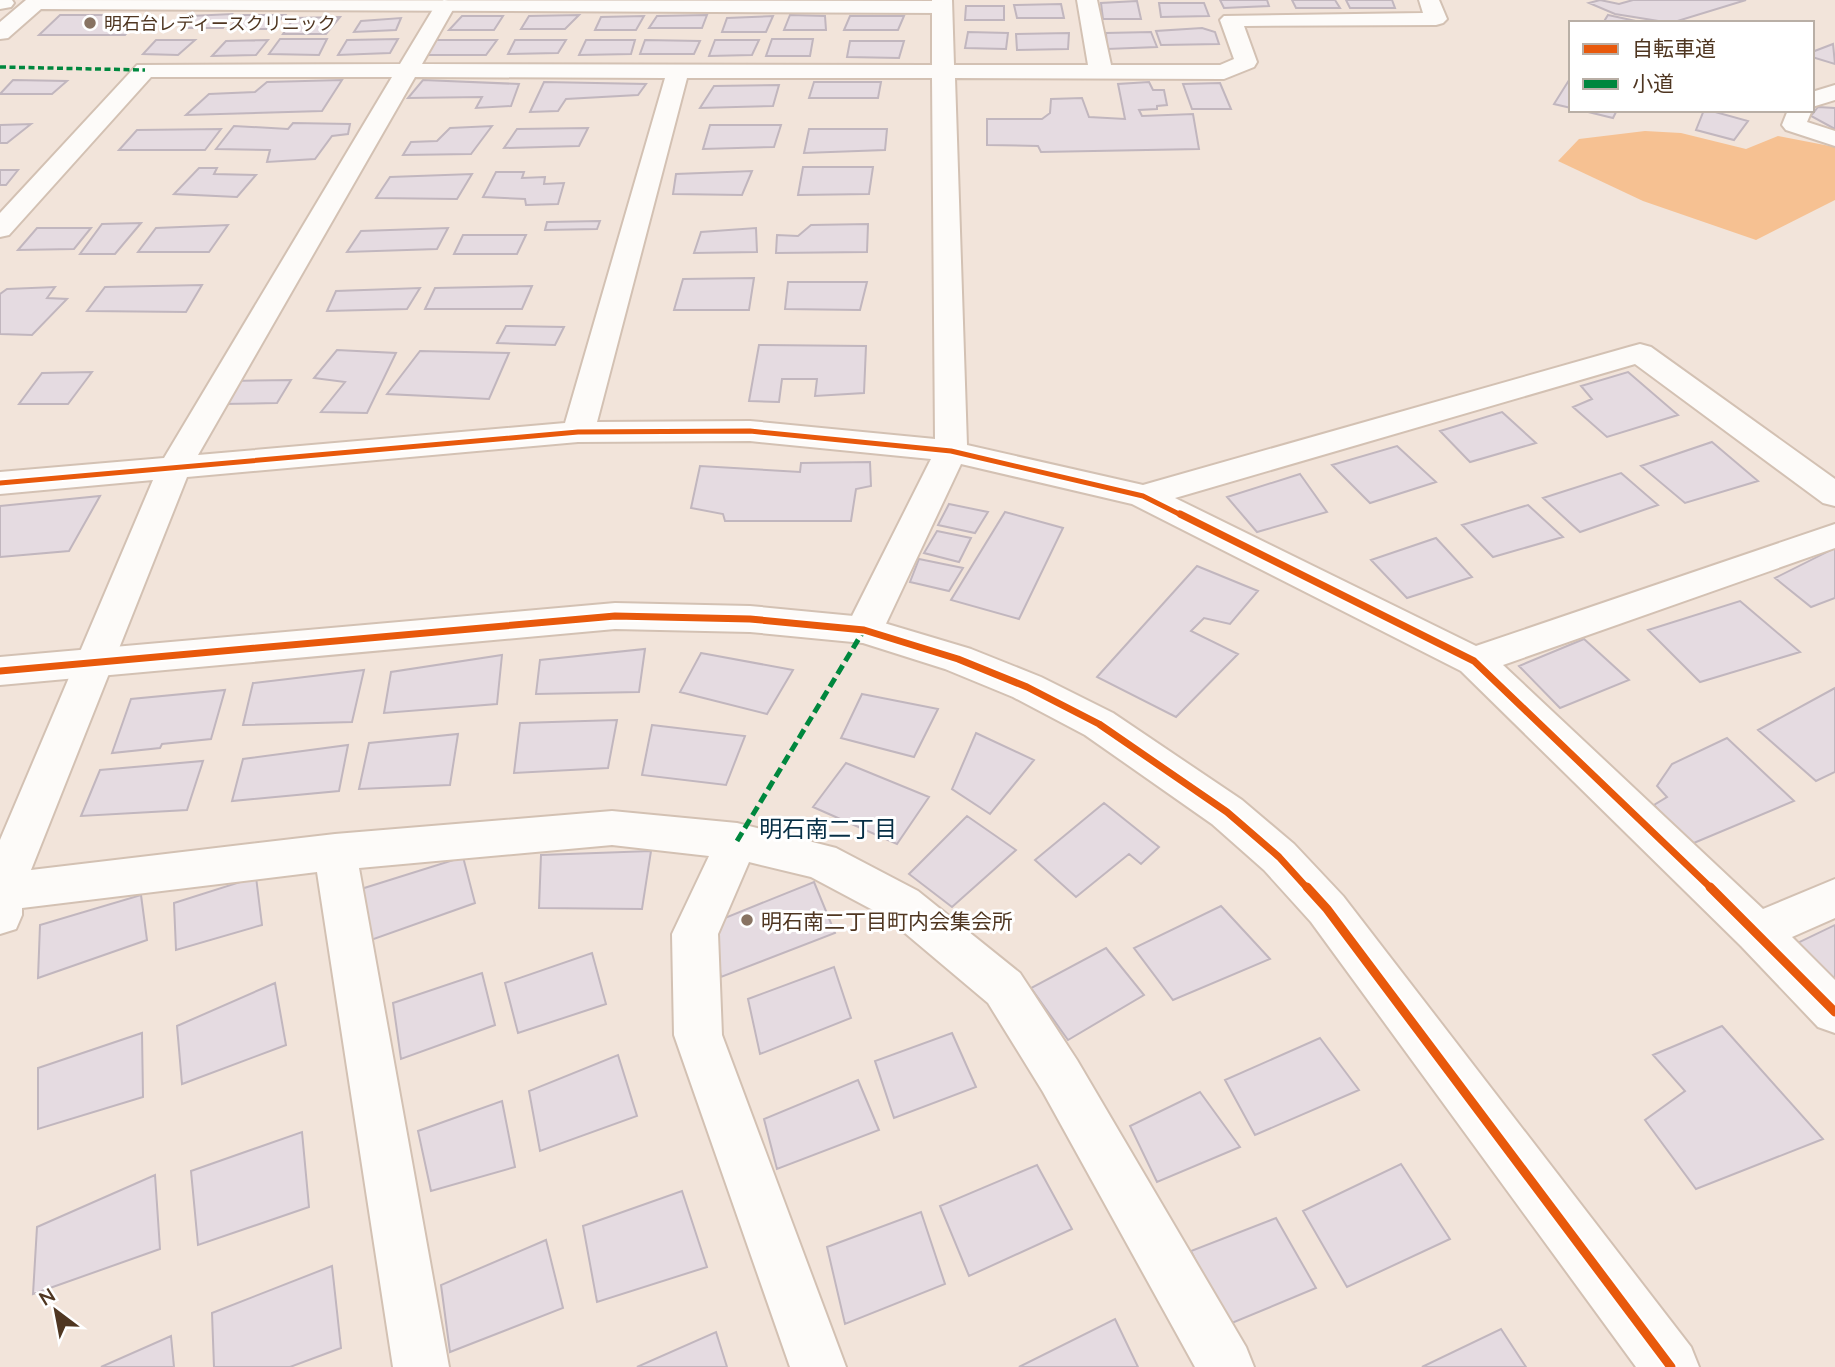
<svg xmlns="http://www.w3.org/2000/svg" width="1835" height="1367" font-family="Lato,'Noto Sans JP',sans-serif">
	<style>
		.green { fill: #f6c192 }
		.building { fill: #e5dbe1; stroke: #c1b6be; stroke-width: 2 }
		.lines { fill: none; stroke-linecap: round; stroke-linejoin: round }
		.minor-casing { stroke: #d3c1b3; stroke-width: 4 }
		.tertiary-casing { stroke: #d3c1b3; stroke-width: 4 }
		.minor { fill: #fdfbf9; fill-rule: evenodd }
		.tertiary { fill: #fdfbf9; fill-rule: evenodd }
		.quiet-far1 { stroke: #00873e; stroke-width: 3.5; stroke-dasharray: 6 3.5; stroke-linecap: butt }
		.quiet { stroke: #00873e; stroke-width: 5; stroke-dasharray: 10 5; stroke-linecap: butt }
		.cycleway-far2-casing { stroke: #fff; stroke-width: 9 }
		.cycleway-far1-casing { stroke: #fff; stroke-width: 11 }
		.cycleway-casing { stroke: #fff; stroke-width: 13 }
		.cycleway-far2 { stroke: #e8590c; stroke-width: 5 }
		.cycleway-far1 { stroke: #e8590c; stroke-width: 7 }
		.cycleway { stroke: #e8590c; stroke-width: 9 }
		.poi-dot { fill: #887362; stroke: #fff; stroke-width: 2.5 }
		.labels { text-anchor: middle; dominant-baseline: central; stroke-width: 6; stroke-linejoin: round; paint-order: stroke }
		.far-poi-label { font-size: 18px; fill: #4f3621; stroke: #fff; text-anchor: start }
		.poi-label { font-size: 21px; fill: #4f3621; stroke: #fff; text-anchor: start }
		.neighbourhood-label { font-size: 23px; fill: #072f46; stroke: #fff }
	</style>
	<rect width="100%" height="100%" fill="#f2e4da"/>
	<path class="green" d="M1645 131 1681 133 1746 149 1778 136 1835 147V200L1756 240 1643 201 1558 161 1579 139Z"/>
	<path class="building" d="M1220 0H1267L1269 6 1224 8Z
		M1292 0H1335L1340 8H1296Z
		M1346 0H1392L1395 8H1350Z
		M1600 0 1619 4 1633 0H1746L1671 23 1615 14 1589 3Z
		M1137 1 1141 19H1103L1101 3Z
		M1159 3H1204L1209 16 1161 17Z
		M1061 4 1064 18H1017L1014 5Z
		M966 6H1004V20H965Z
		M232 14 223 28H181L190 16Z
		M60 15H135L120 30H129L125 35H39Z
		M241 15H285L271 29H228Z
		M579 15 565 29H521L529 16Z
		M707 15 702 28H649L657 16Z
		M790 15 825 16 826 30H784Z
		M1608 15 1645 23H1603Z
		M462 16H503L494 30H449Z
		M644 16 636 30H595L601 17Z
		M773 16 766 32H722L727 18Z
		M850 16H904L898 30H844Z
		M340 17 326 34H283L294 18Z
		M401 18 396 30 354 32 361 21Z
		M1202 28 1215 32 1219 44 1161 45 1156 31Z
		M968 32 1008 33 1006 49 965 48Z
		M1151 32 1157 47 1107 49 1106 33Z
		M1069 33 1068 49 1017 50 1016 34Z
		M280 39H327L319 55 269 54Z
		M398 39 390 53 338 55 347 40Z
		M772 39H813L810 56H766Z
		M156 40H195L178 55 143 54Z
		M268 40 256 55 212 56 226 41Z
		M436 40H497L486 55H426Z
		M515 40H566L558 53 508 54Z
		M586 40H635L631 54 579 55Z
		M645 40 700 41 694 54H640Z
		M715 40H759L752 55 709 56Z
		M850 41H904L899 58 847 57Z
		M1833 44 1835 64 1812 57V52Z
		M1571 77V108L1554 104Z
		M13 80 67 81 52 94H0Z
		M342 80 322 111 186 115 209 94 255 92 267 82Z
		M423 80 519 84 511 106 476 108 482 97 408 98Z
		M544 82 646 84 638 95 566 99 558 111 530 112Z
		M814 82H881L878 98H809Z
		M1149 82 1153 90H1164L1167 105 1157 106V109L1139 110 1142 116 1193 114 1199 149 1041 152 1038 146 987 145V119H1042L1050 113 1051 99 1082 98 1089 117 1125 119 1118 84Z
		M1220 83 1231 109H1192L1183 84Z
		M779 85 773 106 700 108 714 86Z
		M1818 107 1835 108V129L1811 116Z
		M1580 110H1617L1613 118Z
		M1704 110H1708L1748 121 1734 140 1696 130Z
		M293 123 350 124 348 134 332 136 315 159 267 162 270 150 216 149 234 126 288 129Z
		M31 124 7 143H0V125Z
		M710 125H781L774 147 703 149Z
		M492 126 471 154 403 155 411 142 437 141 450 128Z
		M588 128 579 146 504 148 517 129Z
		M221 129 205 150H119L137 130Z
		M809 129H887L885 150 804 153Z
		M803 167H873L869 194 798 195Z
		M199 168H217L214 174 256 175 237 197 174 194Z
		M0 170H18L6 185H0Z
		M752 171 742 195 673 194 676 174Z
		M496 172H524L522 178 545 177 544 184 564 183 558 204 526 205 525 199 483 197Z
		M472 174 457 199 376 198 390 177Z
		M600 221 597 229 545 230 547 222Z
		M141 223 115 254H80L102 224Z
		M868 224 867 252 776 253 777 235 798 236 811 225Z
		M228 225 209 252H138L156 228Z
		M37 228H91L74 249 18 250Z
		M448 228 437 249 347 252 361 231Z
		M756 228 757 252 694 253 701 232Z
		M463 235H526L517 254H454Z
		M754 278 749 310H674L683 279Z
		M788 282H867L860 310 785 309Z
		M202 285 186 312 87 311 105 287Z
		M532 286 522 309H425L435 288Z
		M55 287 47 298 67 299 32 335 0 334V294L7 289Z
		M420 288 407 309 327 311 336 291Z
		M506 326 564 327 555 345 497 343Z
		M759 345 866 346 864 393 815 396 817 379H782L779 402 749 401Z
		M337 350 396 353 367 413 321 412 345 382 314 378Z
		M420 351 509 353 489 399 387 394Z
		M92 372 68 404H19L42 373Z
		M1628 372 1678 415 1607 437 1573 407 1592 399 1581 386Z
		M291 380 277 403 222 404 231 381Z
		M1502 412 1536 443 1470 462 1440 431Z
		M1712 442 1758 481 1685 503 1641 466Z
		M1397 446 1436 482 1370 503 1332 465Z
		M870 462 871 486 856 489 851 521H725L723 514 691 508 700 466 800 472 801 463Z
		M1621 473 1658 505 1580 532 1543 498Z
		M1300 474 1327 512 1257 532 1227 497Z
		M100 496 69 551 0 557V506Z
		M949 504 988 512 975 533 938 525Z
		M1528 505 1563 537 1493 557 1462 525Z
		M1005 512 1063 528 1019 619 951 600Z
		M937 531 971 538 959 562 924 553Z
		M1436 538 1472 577 1407 598 1371 560Z
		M1835 548V598L1811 607 1775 578Z
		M919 559 963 568 949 591 910 582Z
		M1197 566 1258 591 1230 624 1204 618 1191 631 1238 654 1176 717 1097 677Z
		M1740 601 1800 652 1700 682 1648 630Z
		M1584 639 1629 680 1560 708 1519 666Z
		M645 649 639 692 536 694 540 660Z
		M701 653 793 670 767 714 680 692Z
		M502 655 497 704 384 713 391 672Z
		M364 670 352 722 243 725 253 683Z
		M1835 688V772L1816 781 1758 730Z
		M225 690 211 739 162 744 160 748 112 753 131 699Z
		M862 694 938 709 914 757 841 738Z
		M617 720 608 768 514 773 520 723Z
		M652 725 745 736 726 785 642 775Z
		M976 733 1034 760 990 814 952 789Z
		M458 734 450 785 359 789 369 743Z
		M1727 738 1794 801 1689 845 1654 805 1667 797 1657 786 1672 764Z
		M348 745 339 791 232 801 243 759Z
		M203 761 187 810 81 816 100 770Z
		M846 763 929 797 897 844 813 807Z
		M1104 803 1159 847 1141 864 1129 854 1076 897 1035 860Z
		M967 816 1016 850 952 907 909 874Z
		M651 851 642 909 539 908 541 855Z
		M463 857 475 903 371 940 361 889Z
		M256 877 262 925 176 950 174 903Z
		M814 882 835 933 721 977 710 924Z
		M141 895 147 940 38 978 40 925Z
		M1221 906 1270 959 1173 1000 1134 948Z
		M1835 925V999L1789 947Z
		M1106 948 1144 995 1068 1040 1031 988Z
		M592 953 606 1004 518 1033 505 983Z
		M834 967 851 1018 760 1054 748 999Z
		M482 973 495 1025 401 1059 393 1003Z
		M275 983 286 1045 182 1084 177 1026Z
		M1722 1026 1823 1139 1696 1189 1645 1120 1685 1091 1653 1055Z
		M142 1033 143 1097 38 1129V1068Z
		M952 1033 976 1087 894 1118 875 1061Z
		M1320 1038 1359 1090 1255 1135 1225 1080Z
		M618 1055 637 1116 540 1151 529 1091Z
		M858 1080 879 1130 777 1169 764 1119Z
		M1200 1092 1240 1147 1157 1182 1130 1126Z
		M502 1101 515 1167 431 1191 418 1131Z
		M302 1132 309 1207 198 1245 191 1171Z
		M1401 1164 1450 1239 1347 1287 1303 1211Z
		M1037 1165 1072 1229 969 1276 940 1206Z
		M155 1175 160 1249 33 1294 37 1227Z
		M682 1191 707 1267 597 1302 583 1226Z
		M921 1212 945 1284 845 1324 827 1247Z
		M1276 1218 1316 1288 1227 1325 1191 1251Z
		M546 1240 563 1308 450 1352 441 1285Z
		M332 1266 341 1348 290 1367H214L212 1313Z
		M1115 1319 1138 1367H1019Z
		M1501 1329 1526 1367H1422Z
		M716 1332 727 1367H637Z
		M171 1336 174 1367H101Z"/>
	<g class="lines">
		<defs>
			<path id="minor" d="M0 0H12L14 3 11 7 0 9Z
				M444 0 452 2 455 6 422 64 932 65V0H952L954 65H1088L1077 0H1097L1111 65H1220L1234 59 1220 20 1224 16 1423 13 1419 0H1439L1447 19 1443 23 1436 25 1244 26 1257 62 1254 67 1224 79 955 78 967 445 1143 485 1629 347 1640 344 1651 347 1835 479V506L1823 503 1635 364 1175 498 1476 646 1835 524V548L1503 665 1763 909 1835 879V918L1792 937 1835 980V1033L1818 1027 1741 946 1461 671 1132 504 961 464 883 630 877 639 864 643 851 639 845 630 931 459 750 441 578 442 187 477 31 870 335 834 612 811 737 823 836 848 918 891 1020 973 1077 1060 1246 1347 1254 1367H1195L1043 1092 988 1003 886 917 811 877 749 862 718 934 722 1035 846 1367H790L674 1035 672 934 709 856 612 845 359 868 449 1367H393L317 872 22 908V915L16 929 0 934V840L153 480 0 494V472L164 458 392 77H151L9 235 0 237V213L137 65 400 64 435 6ZM415 77 665 78 565 423 198 455ZM687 78H932L935 439 750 421 597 422Z
				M1835 85V100L1812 107V92Z
				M1788 110H1812L1807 122 1835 131V146L1786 130 1782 125Z"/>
			<path id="tertiary" d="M26 0 942 1 949 3 952 7 949 11 942 13 41 9 8 38 0 39V22Z
				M615 603 750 606 864 617 971 649 1041 677 1113 713 1242 800 1294 844 1343 896 1691 1347 1699 1367H1636L1311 922 1264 870 1212 824 1085 735 1013 697 945 669 863 643 750 632 615 629 0 685V657Z"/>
		</defs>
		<use href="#minor" class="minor-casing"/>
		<use href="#tertiary" class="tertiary-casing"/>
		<use href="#minor" class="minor"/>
		<use href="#tertiary" class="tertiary"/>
		<path class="quiet-far1" d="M0 67 145 70"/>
		<path class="quiet" d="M737 841 864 630"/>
		<defs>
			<path id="cycleway-far2" d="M0 483 578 432 750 431 951 451 1143 496 1183 516"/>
			<path id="cycleway-far1" d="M1180 514 1474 661 1712 889
				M0 671 615 616 750 619 864 630 958 659 1027 687 1099 724 1227 812 1279 857 1308 889"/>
			<path id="cycleway" d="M1307 887 1327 909 1671 1367
				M1710 887 1835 1012"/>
		</defs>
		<use href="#cycleway-far2" class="cycleway-far2-casing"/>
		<use href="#cycleway-far1" class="cycleway-far1-casing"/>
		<use href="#cycleway" class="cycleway-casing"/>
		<use href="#cycleway-far2" class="cycleway-far2"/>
		<use href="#cycleway-far1" class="cycleway-far1"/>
		<use href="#cycleway" class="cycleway"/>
	</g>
	<g class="poi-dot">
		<circle cx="90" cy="23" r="7"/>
		<circle cx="747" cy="920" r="7"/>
	</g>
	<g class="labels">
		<g class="far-poi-label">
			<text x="104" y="23">明石台レディースクリニック</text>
		</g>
		<g class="poi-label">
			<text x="761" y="920">明石南二丁目町内会集会所</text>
		</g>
		<g class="neighbourhood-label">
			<text x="828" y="828">明石南二丁目</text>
		</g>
	</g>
	<rect x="1569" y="21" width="245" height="91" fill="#ffffff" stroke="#b9afa6" stroke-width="2"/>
	<rect x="1583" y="44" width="35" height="10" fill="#e8590c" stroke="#b9afa6" stroke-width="2"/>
	<text x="1632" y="56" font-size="21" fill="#4f3621">自転車道</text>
	<rect x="1583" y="79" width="35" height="10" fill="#00873e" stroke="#b9afa6" stroke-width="2"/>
	<text x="1632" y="91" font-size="21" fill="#4f3621">小道</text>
	<g transform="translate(56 1311) rotate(328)" stroke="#ffffff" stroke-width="5" paint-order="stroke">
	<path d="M0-5L12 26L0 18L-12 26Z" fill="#4f3621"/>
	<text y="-10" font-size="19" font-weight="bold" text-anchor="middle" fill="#4f3621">N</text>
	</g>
</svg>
